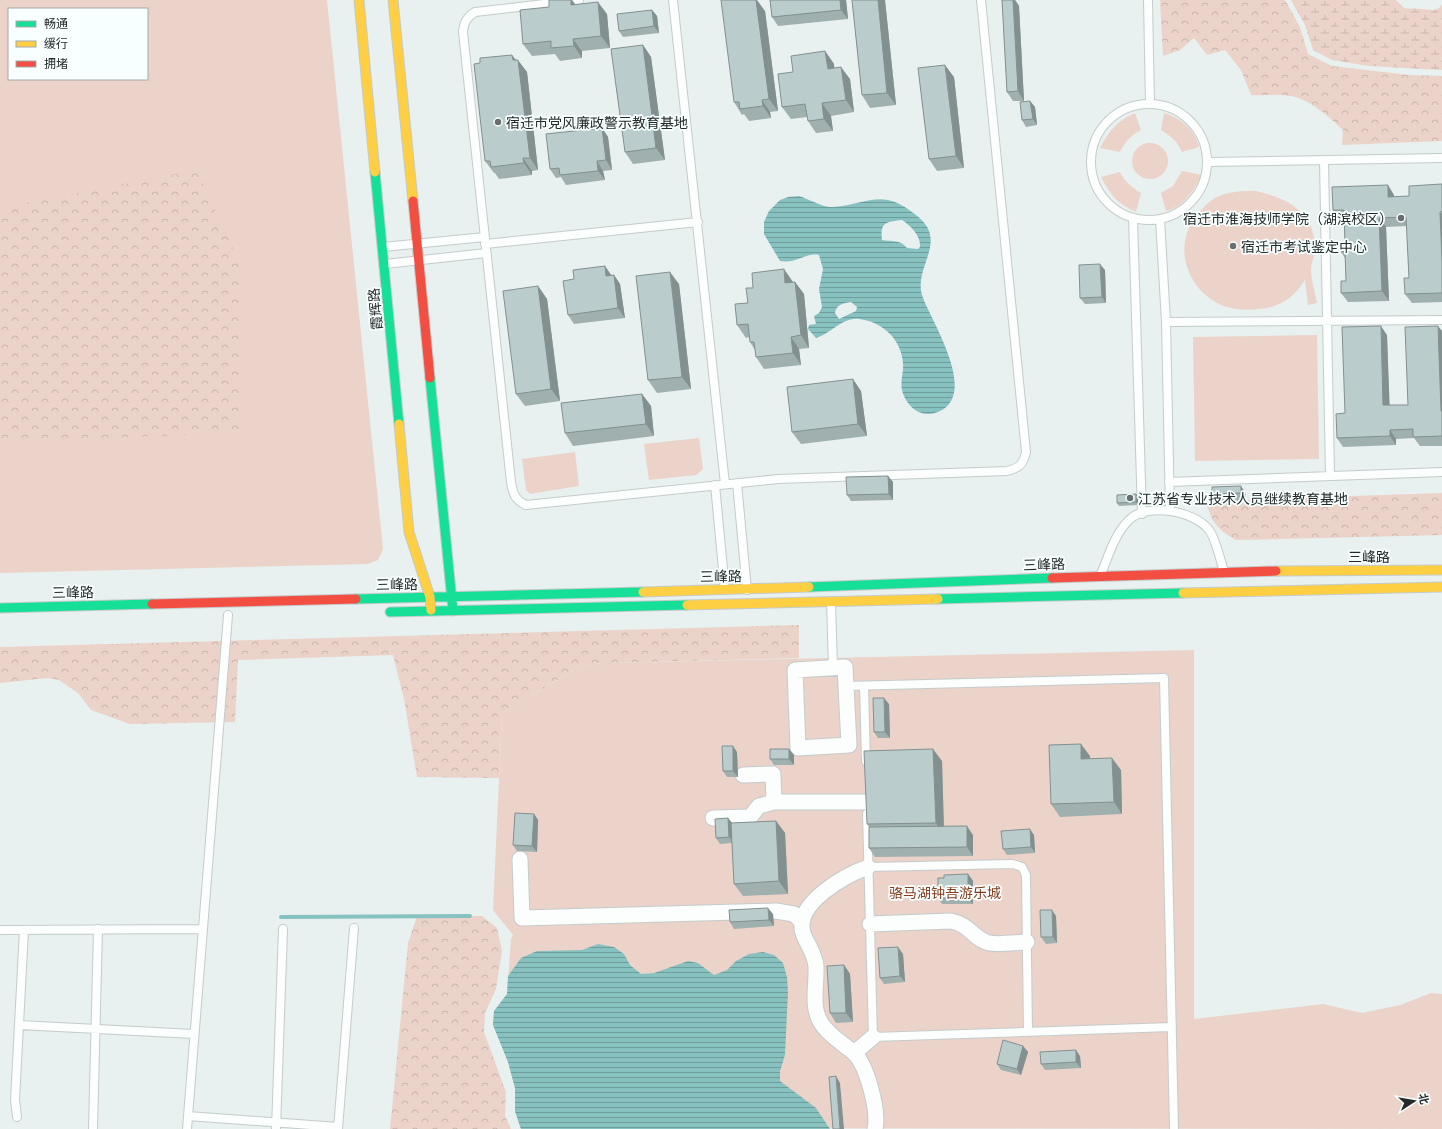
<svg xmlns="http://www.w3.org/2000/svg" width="1442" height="1129" font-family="Lato,'Noto Sans SC',sans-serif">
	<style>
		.green { fill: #ebd3c9; fill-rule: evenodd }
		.forest { fill: url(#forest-crowns) }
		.wetland { fill: url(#wetland-marsh) }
		.water { fill: url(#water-rules); fill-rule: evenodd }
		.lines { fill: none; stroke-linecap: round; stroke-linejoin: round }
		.stream { stroke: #87c1c0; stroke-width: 4 }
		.lane-casing { stroke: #c5cbcb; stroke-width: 10 }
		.street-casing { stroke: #c5cbcb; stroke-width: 17 }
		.fast-casing { stroke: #c5cbcb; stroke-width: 11 }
		.slow-casing { stroke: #c5cbcb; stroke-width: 11 }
		.jam-casing { stroke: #c5cbcb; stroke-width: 11 }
		.lane { stroke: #fcfdfd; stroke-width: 8 }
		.street { stroke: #fcfdfd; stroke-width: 15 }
		.fast { stroke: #16e098; stroke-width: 9 }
		.slow { stroke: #ffcf43; stroke-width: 9 }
		.jam { stroke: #f24e42; stroke-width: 9 }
		.wall { fill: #a0b0af }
		.shaded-wall { fill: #82908f }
		.building { fill: #bacdcc; stroke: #82908f }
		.poi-dot { fill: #696f6f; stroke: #f8ffff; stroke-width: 1.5 }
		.labels { text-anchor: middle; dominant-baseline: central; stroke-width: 3.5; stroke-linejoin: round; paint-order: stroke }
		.poi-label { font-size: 14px; fill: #242a2a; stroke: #f8ffff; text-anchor: start }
		.street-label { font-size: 14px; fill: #242a2a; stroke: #f8ffff }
		.park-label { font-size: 14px; fill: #853c1e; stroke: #f8ffff }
	</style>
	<defs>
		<pattern id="forest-crowns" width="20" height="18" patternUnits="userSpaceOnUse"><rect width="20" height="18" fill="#ebd3c9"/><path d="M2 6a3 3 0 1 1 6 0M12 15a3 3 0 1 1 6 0" fill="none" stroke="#c9b5ad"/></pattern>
		<pattern id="wetland-marsh" width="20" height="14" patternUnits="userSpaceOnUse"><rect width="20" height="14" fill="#ebd3c9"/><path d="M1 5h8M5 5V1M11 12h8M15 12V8" fill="none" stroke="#c9b5ad"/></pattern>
		<pattern id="water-rules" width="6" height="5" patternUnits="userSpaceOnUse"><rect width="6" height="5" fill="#87c1c0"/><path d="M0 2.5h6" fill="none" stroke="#6e9d9c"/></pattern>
	</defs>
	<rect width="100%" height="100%" fill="#e8f0f0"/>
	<path class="green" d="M0 0H327L383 549 378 560 368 564 0 573ZM9 9H147V79H9Z
		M1135 113 1141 130C1130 136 1125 142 1120 152L1100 148C1109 131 1117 121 1135 113Z
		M1164 113C1181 118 1195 130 1199 147L1182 152C1177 141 1171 136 1161 130Z
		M1132 161a18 18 0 1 1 36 0a18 18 0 1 1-36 0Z
		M1182 171 1202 175C1194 190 1184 207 1166 211L1161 193 1173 186Z
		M1120 172C1125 182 1131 187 1141 193L1136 212C1117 203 1111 196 1101 177Z
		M1256 191C1286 198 1313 211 1315 245 1316 254 1311 262 1311 269 1311 280 1315 292 1317 303L1308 305 1305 280C1292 299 1281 307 1258 309 1244 311 1226 309 1214 301 1184 283 1174 242 1197 215 1202 209 1208 202 1215 198 1227 191 1243 191 1256 191Z
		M1317 335 1319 459 1195 461 1193 337Z
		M699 438 703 469 696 475 649 480 644 444Z
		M575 452 579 486 530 494 526 490 522 459Z
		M1194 650V1019L1323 1004 1362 1013 1400 1005 1431 993 1442 994V1129L520 1128 515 1111V1088L508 1062 493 1025 494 1011 507 994 511 939 513 935 493 910 502 713 580 666 603 663Z"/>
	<path class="forest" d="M1160 0H1285L1300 27 1308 54 1332 66 1409 75 1442 76V141L1342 145 1343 130C1329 117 1311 100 1291 96 1278 94 1264 96 1251 95L1241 70 1225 50 1207 55 1194 38 1180 50 1163 56Z
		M197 170 241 266 240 433 0 442V208Z
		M1442 493V535L1236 540C1216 528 1212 523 1206 501Z
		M799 625V658L603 663 580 666 502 713 499 778 417 777 404 699 393 655 238 660 235 722 130 724 91 710 78 693 59 680 47 678 0 683V647Z
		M417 916H482L497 928 502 951 496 989 485 1013 484 1032 506 1092 505 1116 511 1129H390L408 943Z"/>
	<path class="wetland" d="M1291 0H1396L1404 8C1410 9 1415 8 1421 9 1430 9 1435 13 1442 5V70L1369 66 1332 60 1313 50 1305 25Z"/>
	<path class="water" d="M799 196C809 199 823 208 833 207 869 204 882 187 916 215 951 242 911 267 923 298 933 324 979 395 938 412 920 419 906 406 902 390 900 381 904 371 903 363 901 339 883 322 859 319 842 317 831 334 816 338L808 329 809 325 816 324 814 316 819 313 822 307 819 289 823 269 819 255C807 252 796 264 780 261L764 234V222L769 211 780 200 788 197ZM902 220C911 226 921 236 920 247L918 249 907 248C900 239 892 242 882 240 880 222 886 222 902 220ZM851 302 857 307 856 311 839 319 835 313C836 305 843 303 851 302Z
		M598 944 614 947 624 954 630 965 641 974 654 973 688 961 698 963 714 975 727 970 736 961 749 954 763 952 774 955 783 963 787 977 788 992 785 1055 780 1071V1081L816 1108 830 1129H521L515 1111V1088L508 1062 493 1025 494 1011 507 994 508 976 521 958 537 951 582 950Z"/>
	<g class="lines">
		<path class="stream" d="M281 917 470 916"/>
		<defs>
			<path id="lane" d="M579 0 475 12C467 17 464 22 463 32L511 482C513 494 515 500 526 505L778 479 1007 471C1019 468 1023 465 1026 452L981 0
				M673 0 725 484
				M1148 0 1150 104
				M1091 162a58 58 0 1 1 116 0a58 58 0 1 1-116 0Z
				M1324 161 1330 475
				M1207 162 1442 158
				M1133 218 1142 514
				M1160 219 1166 322 1170 511
				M485 244 698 222
				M383 247 485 237
				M385 264 486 253
				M1166 322 1442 320
				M1169 482 1442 472
				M737 483 747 590
				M715 485 725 590
				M1101 574C1109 555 1114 535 1129 520 1147 502 1195 511 1209 530 1216 539 1220 560 1224 571
				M831 601 833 668
				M846 686 1164 678 1174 1129
				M864 686 866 761
				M867 814 873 1037 1172 1027
				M868 867 1013 864 1022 867 1026 875 1028 1032
				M0 930 202 929
				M19 1025 194 1034
				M188 1116 338 1127
				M17 1117 15 1100 24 930
				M93 1129 98 929
				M187 1129 228 615
				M276 1129 283 929
				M338 1129 354 928"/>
			<path id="street" d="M845 667 849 745 798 748 795 670Z
				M743 775 773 774 774 802
				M713 818 750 817 759 806 774 802H867
				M520 859 522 918 776 911 794 914 801 921
				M868 867C846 875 794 903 803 933 807 945 814 951 816 966 817 984 811 1005 820 1021 826 1033 842 1043 853 1052 867 1064 879 1111 875 1129
				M870 924 951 921C970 925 971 936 986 942 997 946 1015 942 1027 942
				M854 1053 873 1037"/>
			<path id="fast" d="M375 172 399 424
				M430 378 453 611
				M809 587 1052 578
				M356 599 643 592
				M938 599 1183 593
				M0 608 152 604
				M390 612 687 605"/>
			<path id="slow" d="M359 0 375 172
				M393 0 413 201
				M399 424 409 532 430 597 431 610
				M1276 571 1442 570
				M643 592 809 587
				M1183 593 1442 587
				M687 605 938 599"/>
			<path id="jam" d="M413 201 430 378
				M1052 578 1276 571
				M152 604 356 599"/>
		</defs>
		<use href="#lane" class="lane-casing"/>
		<use href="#street" class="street-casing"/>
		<use href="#fast" class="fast-casing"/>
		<use href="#slow" class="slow-casing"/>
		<use href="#jam" class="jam-casing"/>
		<use href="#lane" class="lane"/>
		<use href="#street" class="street"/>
		<use href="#fast" class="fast"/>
		<use href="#slow" class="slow"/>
		<use href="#jam" class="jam"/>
	</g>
	<path class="wall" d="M549 0H572L575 4 607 14 610 48 582 51V58L560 61 555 54 532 56 523 44 549 7Z
		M770 0H846L848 19 778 26 772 17Z
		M852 0H885L896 105 870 108 862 95Z
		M1002 0H1015L1019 6 1024 101H1013L1007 92Z
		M652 10 657 16 659 33 623 37 619 31Z
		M765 11 778 111 770 112 771 118 749 121 744 114 742 115 734 102Z
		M643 45 651 57 665 160 633 164 625 152Z
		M825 51 834 64V68L850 79 854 112 831 116 833 131 816 133 808 121 807 117 791 119 782 107 793 72Z
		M516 60 527 72 538 170 532 171V175L499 179 495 173H494L485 161Z
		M954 77 964 168 937 171 929 159Z
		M1030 101 1035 107 1037 125 1026 127 1022 120Z
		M602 128 608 137 612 170 603 171 605 180 566 185 561 177 556 178 550 169Z
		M1442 184V302L1412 303 1405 294 1409 278 1407 226 1386 227 1389 301 1348 302 1341 293 1346 281 1345 258 1341 252 1345 245 1344 220H1339L1333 210 1394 195V197L1409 196Z
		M605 266 611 275H614L620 284 625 318 574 324 568 315 574 279Z
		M1105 270 1106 303 1085 304 1080 298Z
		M793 282H795L804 294 809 348 799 349 801 365 764 369 756 357 755 350 750 342 749 337 746 338 737 325 748 303Z
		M679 284 691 389 657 393 648 380Z
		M538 286 547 299 560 401 525 406 516 394Z
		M1442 331V446H1420L1414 438 1396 439V445L1343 447 1337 438 1345 413 1387 335 1389 405H1408Z
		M861 391 867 436 801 444 792 432Z
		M642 394 651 406 654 436 573 446 565 433Z
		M888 476 893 482V500L851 501 847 495Z
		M1245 492 1246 500 1217 501 1212 494Z
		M1138 497V505L1119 506 1117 503Z
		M889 704 890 738H878L874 732Z
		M737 752 738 777H727L723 771Z
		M794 755V765H774L770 759Z
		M1090 756V759L1121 770 1122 814 1060 817 1051 804Z
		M942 761 944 826 973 835V856L875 857 869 848V827L867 824Z
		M534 814 538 820 537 852 517 851 513 845Z
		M728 818 732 823 776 821 785 833 788 894 743 896 734 884 732 843 720 844 716 838Z
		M1034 835 1035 853 1007 855 1003 849Z
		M968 874 973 881V904H942L938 898 944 878Z
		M773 914 774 926 734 929 730 922Z
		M1056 916 1057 943 1046 944 1041 937Z
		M903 954 905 982 884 984 880 978Z
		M844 965 850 974 853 1022 836 1023 830 1013Z
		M1023 1046 1028 1052 1021 1075 1001 1070 997 1064Z
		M1080 1056 1081 1068 1045 1070 1041 1064Z"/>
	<path class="shaded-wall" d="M571 0H572L579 10 571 5Z
		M752 0H757L765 11 778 111 769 99Z
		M840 0H846L848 19 841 10Z
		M878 0H885L896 105 887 93Z
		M1013 0H1015L1019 6 1024 101 1018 91Z
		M598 2 607 14 610 48 601 36Z
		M652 10 657 16 659 33 654 26Z
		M573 39 582 51V58L574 46Z
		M643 45 651 57 665 160 656 148Z
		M825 51 834 64 836 81 828 69Z
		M512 55 519 64 518 60 527 72 538 170 530 158Z
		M945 65 954 77 964 168 956 156Z
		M841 67 850 79 854 112 846 100Z
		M762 100 770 112 771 118 763 106Z
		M1030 101 1035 107 1037 125 1033 119Z
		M822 103 831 116 833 131 824 119Z
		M602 128 608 137 612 170 606 160Z
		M523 158 532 171V175L524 163Z
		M597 161 603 171 605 180 598 171Z
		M1388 185 1394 195 1395 206 1388 197Z
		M1440 212 1442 214V262Z
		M1379 218 1386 227 1389 301 1382 291Z
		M1100 264 1105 270 1106 303 1102 297Z
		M605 266 611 275 606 276Z
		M784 269 793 282 785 283Z
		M670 272 679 284 691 389 682 377Z
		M614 275 620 284 625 318 618 308Z
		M795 282 804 294 809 348 801 335Z
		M538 286 547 299 560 401 551 389Z
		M1381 326 1387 335 1390 415 1383 405Z
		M1438 326 1442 331V413L1441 411Z
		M791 337 799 349 801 365 793 353Z
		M853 379 861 391 867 436 858 424Z
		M642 394 651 406 654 436 646 424Z
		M1390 430 1396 439V445L1390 436Z
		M888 476 893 482V500L889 494Z
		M1241 486 1245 492 1246 500 1241 493Z
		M1136 494 1138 497V505L1136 502Z
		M884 698 889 704 890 738 885 732Z
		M1081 744 1090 756V771L1081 759Z
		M733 746 737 752 738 777 733 771Z
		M789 749 794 755V765L789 759Z
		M933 749 942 761 944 835 936 823Z
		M1112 758 1121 770 1122 814 1114 802Z
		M534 814 538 820 537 852 532 846Z
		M728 818 733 824 734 843 729 837Z
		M776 821 785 833 788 894 779 881Z
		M967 826 973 835V856L967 847Z
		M1030 829 1034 835 1035 853 1031 847Z
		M968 874 973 881V904L968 898Z
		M768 908 773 914 774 926 769 920Z
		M1052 910 1056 916 1057 943 1053 937Z
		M898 947 903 954 905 982 900 976Z
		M844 965 850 974 853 1022 846 1013Z
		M1023 1046 1028 1052 1021 1075 1017 1069Z
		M1076 1050 1080 1056 1081 1068 1076 1062Z
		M836 1076 840 1083 844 1129H840Z"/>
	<path class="building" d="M549 0H571V5L598 2 601 36 573 39 574 46 551 48V41L523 44 520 10 549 7Z
		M721 0H756L769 99 762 100 763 106 740 109 739 102H734Z
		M770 0H840L841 10 772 17Z
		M852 0H878L887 93 862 95Z
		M1002 0H1013L1018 91 1007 92Z
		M652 10 654 26 619 31 617 14Z
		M643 45 656 148 625 152 611 49Z
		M825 51 828 69 841 67 846 100 822 103 824 119 808 121 805 104 782 107 778 74 793 72 791 56Z
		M512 55 513 60H518L530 158H523L524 163 491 167 490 161H485L474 64 480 63V58Z
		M945 65 956 156 929 159 918 68Z
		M1030 101 1033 119 1022 120 1020 102Z
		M602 128 606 160 597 161 598 171 560 175 559 168 550 169 546 134Z
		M1442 184V211L1440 212 1442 262V293L1405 294 1404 278H1409L1406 217 1379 218 1382 291 1341 293V281H1346L1345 251 1341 252V246L1345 245 1344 210H1333L1332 187 1388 185V197L1409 196V186Z
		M1100 264 1102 297 1080 298 1079 265Z
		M605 266 606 276 614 275 618 308 568 315 563 281 574 279 573 270Z
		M784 269 785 283 795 282 801 335 791 337 793 353 756 357 754 342H750L748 324 737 325 735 304 748 303 746 288H753L752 273Z
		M670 272 682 377 648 380 636 276Z
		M538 286 551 389 516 394 503 291Z
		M1381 326 1383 405H1408L1405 327 1438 326 1441 411H1442V436L1413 437V429L1390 430V436L1337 438 1336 414 1345 413 1342 327Z
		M853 379 858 424 792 432 787 387Z
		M642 394 646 424 565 433 561 403Z
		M888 476 889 494 847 495 846 477Z
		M1241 486V493L1212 494V487Z
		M1136 494V502L1117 503V495Z
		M873 698H884L885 732H874Z
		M1081 744V759L1112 758 1114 802 1051 804 1049 745Z
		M722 746H733V771H723Z
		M770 749H789V759H770Z
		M933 749 936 823 867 824 864 751Z
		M515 813 534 814 532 846 513 845Z
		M728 818 729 837 716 838 715 819Z
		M776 821 779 881 734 884 731 823Z
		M967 826V847L869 848V827Z
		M1030 829 1031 847 1003 849 1001 831Z
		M968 874V898H938V878H944V875Z
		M768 908 769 920 730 922 729 910Z
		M1040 910H1052L1053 937H1041Z
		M898 947 900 976 880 978 878 948Z
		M844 965 846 1013H830L827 966Z
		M1003 1040 1023 1046 1017 1069 997 1064Z
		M1076 1050V1062L1041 1064 1040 1052Z
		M836 1076 840 1129H833L829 1077Z"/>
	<g class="poi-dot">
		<circle cx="498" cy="122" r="4"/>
		<circle cx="1401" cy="218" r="4"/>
		<circle cx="1233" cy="246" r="4"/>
		<circle cx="1130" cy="498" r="4"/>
	</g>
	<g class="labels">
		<g class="poi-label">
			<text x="506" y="122">宿迁市党风廉政警示教育基地</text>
			<text x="1393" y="218" text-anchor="end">宿迁市淮海技师学院（湖滨校区）</text>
			<text x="1241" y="246">宿迁市考试鉴定中心</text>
			<text x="1138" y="498">江苏省专业技术人员继续教育基地</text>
		</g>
		<g class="street-label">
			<text transform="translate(375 309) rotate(-95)">霞辉路</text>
			<text x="1369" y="556">三峰路</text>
			<text transform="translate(1044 564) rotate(-2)">三峰路</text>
			<text transform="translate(721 576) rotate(-1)">三峰路</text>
			<text transform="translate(397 584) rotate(-1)">三峰路</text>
			<text transform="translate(73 592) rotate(-1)">三峰路</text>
		</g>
		<g class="park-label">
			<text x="945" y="892">骆马湖钟吾游乐城</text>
		</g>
	</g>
	<rect x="8" y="8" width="140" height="72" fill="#f8ffff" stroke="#a3aaaa"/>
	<rect x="16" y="21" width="20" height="6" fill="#16e098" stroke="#a3aaaa"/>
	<text x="44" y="28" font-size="12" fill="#242a2a">畅通</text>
	<rect x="16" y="41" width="20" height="6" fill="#ffcf43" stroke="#a3aaaa"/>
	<text x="44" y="48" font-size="12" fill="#242a2a">缓行</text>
	<rect x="16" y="61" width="20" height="6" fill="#f24e42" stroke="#a3aaaa"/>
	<text x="44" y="68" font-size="12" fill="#242a2a">拥堵</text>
	<g transform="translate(1414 1101) rotate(78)" stroke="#f8ffff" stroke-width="3" paint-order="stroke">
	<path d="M0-3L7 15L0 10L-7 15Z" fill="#242a2a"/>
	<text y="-6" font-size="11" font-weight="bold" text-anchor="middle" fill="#242a2a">北</text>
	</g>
</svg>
